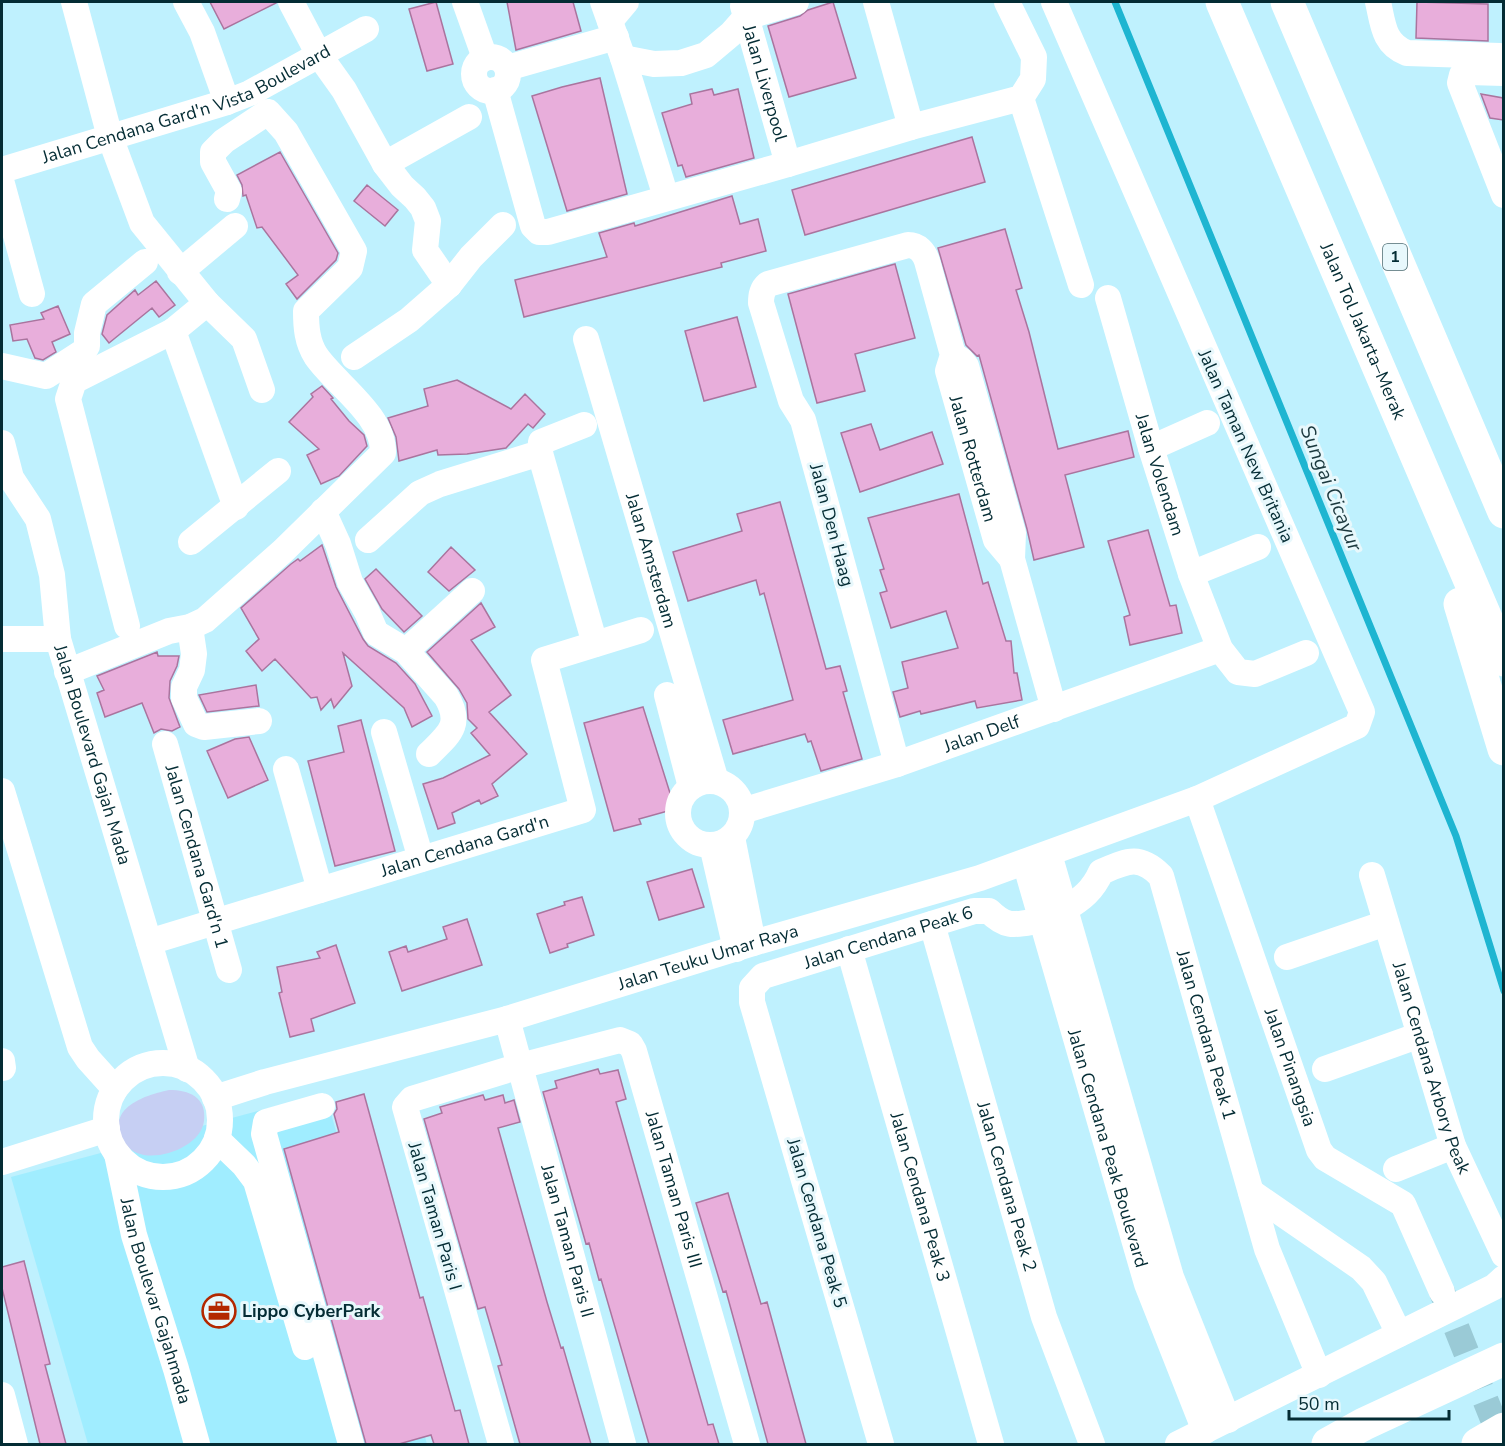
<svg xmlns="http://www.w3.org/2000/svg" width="1505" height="1446" font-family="'Nunito Sans',sans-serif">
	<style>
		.built { fill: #a0edff }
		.green { fill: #c6cff3 }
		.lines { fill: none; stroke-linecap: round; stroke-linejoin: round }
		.stream { stroke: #1eb5d1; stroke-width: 7 }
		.building { fill: #e8aedb; stroke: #aa749e; stroke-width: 1.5 }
		.minor-tunnel { stroke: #9acad6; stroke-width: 26; stroke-dasharray: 26 13; stroke-linecap: butt }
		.minor { stroke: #fff; stroke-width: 26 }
		.highway { stroke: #fff; stroke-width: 33 }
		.labels { text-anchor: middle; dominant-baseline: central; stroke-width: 6; stroke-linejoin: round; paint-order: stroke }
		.shield { fill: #e8f8fc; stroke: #486970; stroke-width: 1.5 }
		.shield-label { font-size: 16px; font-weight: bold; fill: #042c34 }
		.street-label { font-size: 18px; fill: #042c34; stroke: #e8f8fc }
		.poi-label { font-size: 18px; font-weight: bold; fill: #042c34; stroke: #e8f8fc; text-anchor: start }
		.water-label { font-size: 20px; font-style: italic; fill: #1b383e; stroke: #e8f8fc }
	</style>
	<rect width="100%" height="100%" fill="#bff1fe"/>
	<path class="built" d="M325 1093 427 1444H88L11 1177Z"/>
	<path class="green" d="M169 1090C189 1090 207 1097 204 1121 201 1146 159 1162 137 1153 130 1150 124 1144 121 1137 109 1106 147 1095 169 1090Z"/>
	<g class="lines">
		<path class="stream" d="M1115 2 1456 836 1504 991"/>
	</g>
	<path class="building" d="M210 2H276V3L224 29Z
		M436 2 453 64 427 71 409 9Z
		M507 2H573L581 31 516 50Z
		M833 2 856 78 789 97 768 26 800 16 808 10Z
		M1417 2 1488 4V41L1416 38Z
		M600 78 627 194 567 211 532 96 562 87Z
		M712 89 714 95 738 89 754 158 686 177 682 165 678 166 662 113 692 104 690 94Z
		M1481 94 1503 98V120L1490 118Z
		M972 137 985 182 805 235 792 190Z
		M280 152 338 253 336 260 297 299 286 284 298 275 262 227 257 228 246 195 243 196 242 185 237 175Z
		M367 185 398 210 385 226 354 201Z
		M732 196 740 224 758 219 766 251 721 263 722 267 524 317 515 280 607 257 599 233 634 223 635 226Z
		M1005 229 1022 288 1016 290 1029 332 1058 449 1128 431 1134 457 1065 475 1084 547 1034 560 1027 529 979 355 977 356 966 345 938 248Z
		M895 264 915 338 855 354 865 391 817 403 788 294Z
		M156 281 175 305 159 317 152 308 109 343 102 334 107 315 135 290 138 295Z
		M58 306 70 334 52 342 56 352 43 360 35 358 27 339 13 341 10 325 44 319 41 313Z
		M737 317 756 387 704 401 685 331Z
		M457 380 511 409 525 394 545 414 533 428 528 424 506 448 467 454 438 455 437 450 399 461 396 437 388 418 428 406 424 389Z
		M322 386 333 398 331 399 349 421 364 435 367 446 339 476 321 484 307 455 319 449 289 422 313 397 311 394Z
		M871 424 880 450 932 432 943 464 860 492 841 433Z
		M959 494 983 584 988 582 1006 641H1011L1014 673H1017L1022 700 977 708 975 701 921 714 920 711 900 717 893 692 908 688 902 662 958 648 946 611 891 628 880 593 887 591 880 570 884 569 868 518Z
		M780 502 826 669 840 666 847 691 843 692 862 759 821 771 811 741 808 742 805 734 733 754 723 720 793 700 764 593 760 595 756 580 688 601 673 552 742 531 737 514Z
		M1148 530 1170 606 1176 605 1182 633 1130 645 1124 617 1130 615 1108 541Z
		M322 545 336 587 363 639 368 646 396 663 415 684 432 716 412 727 404 708 343 653 352 686 334 708 331 699 321 710 317 697 311 698 275 659 262 671 246 651 259 639 241 608 291 564 298 559 300 561Z
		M451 547 475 570 449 591 428 572Z
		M376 569 422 616 404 632 382 609 365 579Z
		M481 603 495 627 471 640 511 695 489 712 527 754 492 784 498 796 481 804 479 800 452 813 455 823 438 829 423 784 443 778 490 755 471 733 477 728 468 719 467 703 459 689 427 652Z
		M157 652 158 656H179L177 666 170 681 169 698 180 727 172 731 161 729 154 733 142 703 105 717 97 693 104 690 97 676Z
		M256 685 259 706 207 712 199 695Z
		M643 707 675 809 639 819 641 824 614 831 584 723Z
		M361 720 395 851 335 866 308 761 344 752 338 726Z
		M249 737 268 780 228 798 207 751 235 739Z
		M692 869 704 907 659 920 647 882Z
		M582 897 594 935 567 944 568 947 550 953 537 914 565 905 564 902Z
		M467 919 482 965 402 991 389 952 406 946 408 952 447 939 443 927Z
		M336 945 355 1003 311 1019 314 1031 290 1037 279 993 282 992 277 967 320 958 317 952Z
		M598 1069 600 1074 618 1070 626 1099 616 1102 708 1425 713 1424 719 1444H649L601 1279 599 1280 589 1243 586 1244 543 1092 557 1088 555 1081Z
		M364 1094 420 1298 423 1297 455 1411 460 1410 469 1444H434L431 1435 399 1444H366L284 1149 339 1132 334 1114 337 1109 336 1102Z
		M483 1095 485 1100 503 1095 505 1103 514 1100 520 1122 498 1128 547 1302 561 1348 563 1347 591 1444H520L498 1366 502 1365 485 1307 478 1309 424 1119 442 1113 440 1107Z
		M728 1193 761 1304 767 1302 806 1444H768L726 1291 723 1292 696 1203Z
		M24 1261 50 1364 45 1365 66 1444H40L2 1288V1267Z"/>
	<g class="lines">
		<path class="minor-tunnel" d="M1442 1292 1503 1444"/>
		<g class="minor">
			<path d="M74 2 110 137 142 223 207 303"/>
			<path d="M186 2 202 32 227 102"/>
			<path d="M291 2 319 55 344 90 385 164 402 186 415 198 423 208 428 221 425 250 449 285"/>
			<path d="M465 2 485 58"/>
			<path d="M603 2 623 58 666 197"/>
			<path d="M876 2 911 127"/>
			<path d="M1378 2C1383 23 1383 44 1407 53L1500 56"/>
			<path id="s1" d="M743 6 788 164"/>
			<path d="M610 21 626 2"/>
			<circle cx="491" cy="74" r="17"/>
			<path d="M623 58 654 64 681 63 706 55 731 34 746 17 796 2"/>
			<path d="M507 68 616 37"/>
			<path d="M1504 73 1468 72 1462 75 1460 83 1504 195"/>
			<path d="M495 90 533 226 539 232H548L788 164 911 127 1021 98 1033 79 1034 57 1007 2"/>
			<path d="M1021 98 1081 285"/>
			<path d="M385 164 469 117"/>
			<path id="s2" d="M2 170 227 102 250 93 366 29"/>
			<path d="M2 184 32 294"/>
			<path d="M180 272 235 226"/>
			<path id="s3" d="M1108 298 1151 448 1191 574 1220 649 1238 672 1255 674 1306 653"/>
			<path d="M173 331 236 507"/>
			<path id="s4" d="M586 339 716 781"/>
			<path d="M953 355 961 360 966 366 1013 533 1012 559 1054 709"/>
			<path d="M354 357 409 320 449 285 471 257 503 225"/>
			<path d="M2 366 46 376 83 352 87 346V333L94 304 145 262"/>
			<path id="s5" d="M2 443 11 478 38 519 52 575 58 639 187 1069"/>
			<path d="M1151 448 1207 423"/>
			<path d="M540 453 595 644"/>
			<path d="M323 511 338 544 350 582 367 612 376 633 406 651 446 696C463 725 449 734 429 754"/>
			<path d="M368 540 420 493 440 484 540 453 541 442 584 425"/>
			<path d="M191 542 278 471"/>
			<path d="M1191 574 1258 547"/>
			<path d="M127 626 68 399 74 381 173 331 207 303 244 339 262 390"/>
			<path d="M190 627 194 654 192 670 184 687V698L196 724 204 727 259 721"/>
			<path d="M2 639H58"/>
			<path d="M406 651 472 591"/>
			<path d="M67 672 169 631 190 627 205 620 283 551 383 453C384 415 336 385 316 356 307 342 306 327 306 311L350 268 354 251 286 132 268 112 224 141 213 152V162L229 191 227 199"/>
			<path d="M667 695 691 787"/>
			<path d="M384 732 421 859"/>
			<path id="s6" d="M165 744 229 970"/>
			<path id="s7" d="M897 764 803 420 791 401 761 303C761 295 762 289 768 284L908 245C918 245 924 252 927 261L953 355 948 371 996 540 1012 559"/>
			<path d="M286 769 320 890"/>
			<circle cx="710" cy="813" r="32"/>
			<path d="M2 791 80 1047 88 1059 115 1089"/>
			<path id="s8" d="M1197 799 1319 1150 1325 1158 1403 1204 1442 1292"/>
			<path id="s9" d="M742 811 897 764 1220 649"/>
			<path d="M732 837 753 943"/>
			<path d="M712 845 736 949"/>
			<path d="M1049 854 1171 1277 1228 1420"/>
			<path id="s10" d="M1025 862 1147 1284 1205 1431"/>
			<path id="s11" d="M1372 875 1453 1146 1504 1255"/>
			<path id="s12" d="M1065 909C1082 899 1093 890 1101 872 1127 861 1139 854 1161 876L1267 1249 1319 1375"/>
			<path id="s13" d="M932 924 1044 1317 1092 1444"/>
			<path id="s14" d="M149 942 583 810 544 660 641 630"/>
			<path id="s15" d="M849 949 991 1444"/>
			<path d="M1287 957 1386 923"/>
			<path id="s16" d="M507 1019 623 1444"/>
			<path d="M2 1061 3 1068"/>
			<circle cx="163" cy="1120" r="57"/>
			<path d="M1325 1069 1420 1035"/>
			<path id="s17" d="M215 1098 265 1082 507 1019 753 943 980 878 1197 799 1357 726 1362 712 1054 2"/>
			<path d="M322 1106 266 1122 264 1134 351 1444"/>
			<path d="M217 1139 244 1165 256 1181 305 1347"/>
			<path id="s18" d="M117 1154 134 1235 176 1369 197 1444"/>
			<path d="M2 1162 107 1129"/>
			<path d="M1396 1169 1453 1146"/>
			<path d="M1251 1192 1361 1268 1374 1282 1399 1334"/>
			<path d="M2 1395 15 1444"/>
			<path id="s19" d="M501 1444 405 1107 412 1099 520 1066 620 1040 630 1044 634 1051 747 1444"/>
			<path id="s20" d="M881 1444 752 1002V988L763 976 974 911H989C1008 930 1017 924 1042 920"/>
			<path d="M1178 1444 1494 1287 1504 1278"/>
		</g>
		<g class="highway">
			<path id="s21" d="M1222 2 1504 660"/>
			<path d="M1287 2 1504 512"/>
			<path d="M1460 604 1504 749"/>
			<path d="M1328 1444 1364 1424 1504 1359"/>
			<path d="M1478 1444 1504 1429"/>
		</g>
	</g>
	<defs>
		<symbol id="office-ring" viewBox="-11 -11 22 22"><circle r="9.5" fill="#e8f8fc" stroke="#b32800" stroke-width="1.5"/><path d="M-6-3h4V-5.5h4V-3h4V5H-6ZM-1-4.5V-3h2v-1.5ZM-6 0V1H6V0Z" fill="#b32800"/></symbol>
	</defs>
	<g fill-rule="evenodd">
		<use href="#office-ring" x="200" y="1292" width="38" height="38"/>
	</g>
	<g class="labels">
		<rect class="shield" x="1383" y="244" width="24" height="26" rx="4.5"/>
		<g class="shield-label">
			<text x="1395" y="257">1</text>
		</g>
		<g class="street-label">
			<text stroke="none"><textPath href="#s1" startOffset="80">Jalan Liverpool</textPath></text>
			<text stroke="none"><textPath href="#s2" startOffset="196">Jalan Cendana Gard'n Vista Boulevard</textPath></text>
			<text stroke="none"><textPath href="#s21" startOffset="358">Jalan Tol Jakarta–Merak</textPath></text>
			<text transform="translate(1246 446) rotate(66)">Jalan Taman New Britania</text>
			<text stroke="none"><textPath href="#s7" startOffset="880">Jalan Rotterdam</textPath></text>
			<text stroke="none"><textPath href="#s3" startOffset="184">Jalan Volendam</textPath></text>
			<text transform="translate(832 525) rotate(75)">Jalan Den Haag</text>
			<text stroke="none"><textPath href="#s4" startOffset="231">Jalan Amsterdam</textPath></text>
			<text stroke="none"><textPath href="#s9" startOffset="252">Jalan Delf</textPath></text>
			<text stroke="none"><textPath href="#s5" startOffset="328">Jalan Boulevard Gajah Mada</textPath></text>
			<text stroke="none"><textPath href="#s14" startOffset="330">Jalan Cendana Gard'n</textPath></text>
			<text stroke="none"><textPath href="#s6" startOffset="117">Jalan Cendana Gard'n 1</textPath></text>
			<text stroke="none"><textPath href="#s20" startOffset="622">Jalan Cendana Peak 6</textPath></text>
			<text stroke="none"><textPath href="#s17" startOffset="513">Jalan Teuku Umar Raya</textPath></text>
			<text stroke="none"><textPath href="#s12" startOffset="284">Jalan Cendana Peak 1</textPath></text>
			<text stroke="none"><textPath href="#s8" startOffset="284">Jalan Pinangsia</textPath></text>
			<text stroke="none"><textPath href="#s11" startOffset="202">Jalan Cendana Arbory Peak</textPath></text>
			<text stroke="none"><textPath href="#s10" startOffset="298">Jalan Cendana Peak Boulevard</textPath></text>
			<text stroke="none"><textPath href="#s13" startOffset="273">Jalan Cendana Peak 2</textPath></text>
			<text stroke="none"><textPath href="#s19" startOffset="740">Jalan Taman Paris III</textPath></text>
			<text stroke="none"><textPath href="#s15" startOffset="258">Jalan Cendana Peak 3</textPath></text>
			<text transform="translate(435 1216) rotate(74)">Jalan Taman Paris I</text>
			<text transform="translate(817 1223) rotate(74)">Jalan Cendana Peak 5</text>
			<text stroke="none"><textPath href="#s16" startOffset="230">Jalan Taman Paris II</textPath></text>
			<text stroke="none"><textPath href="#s18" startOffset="152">Jalan Boulevar Gajahmada</textPath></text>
		</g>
		<g class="poi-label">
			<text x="242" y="1311">Lippo CyberPark</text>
		</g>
		<g class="water-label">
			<text transform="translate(1331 488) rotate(68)">Sungai Cicayur</text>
		</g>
	</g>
	<rect width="1505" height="1446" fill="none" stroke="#042c34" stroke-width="6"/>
	<path d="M1289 1410v9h160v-9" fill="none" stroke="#042c34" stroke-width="3"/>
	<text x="1298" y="1410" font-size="18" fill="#042c34" stroke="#e8f8fc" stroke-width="4.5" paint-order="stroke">50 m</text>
</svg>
